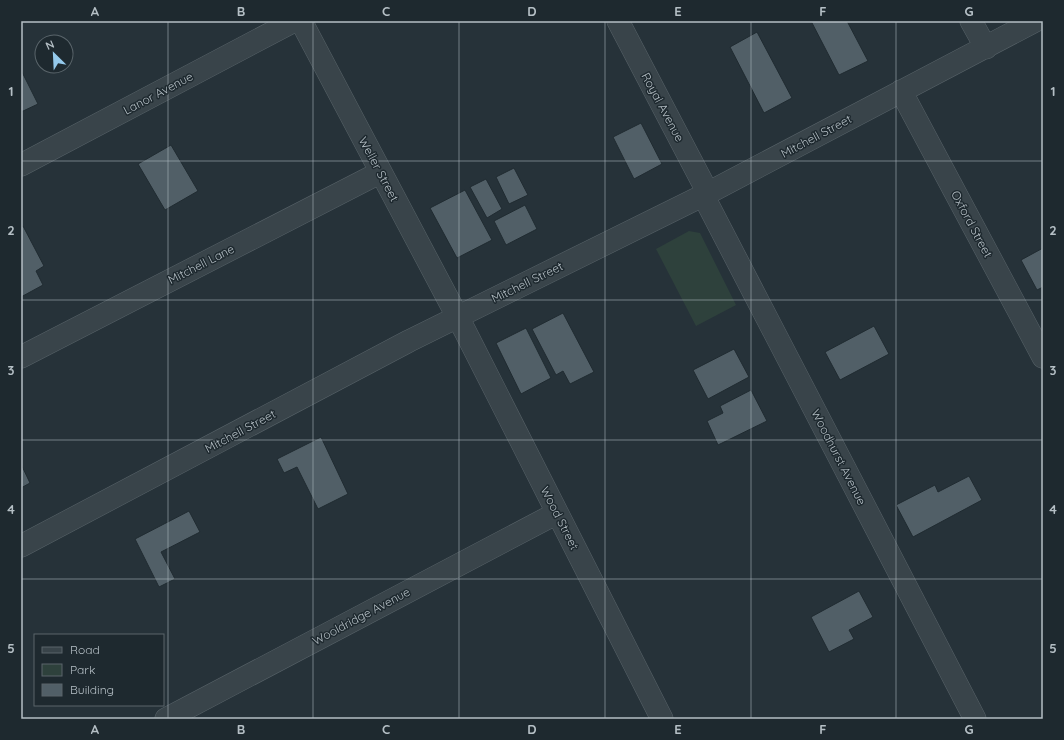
<svg xmlns="http://www.w3.org/2000/svg" width="1064" height="740" font-family="Quicksand,sans-serif">
	<style>
		.green { fill: #2e413c }
		.building { fill: #515f67; stroke: #202b31 }
		.lines { fill: none; stroke-linecap: round; stroke-linejoin: round }
		.minor-casing { stroke: #576268; stroke-width: 23 }
		.minor { stroke: #39444a; stroke-width: 22 }
		.grid { fill: none; stroke: #b5bfc5; stroke-width: 1; stroke-opacity: 0.55 }
		.labels { text-anchor: middle; dominant-baseline: central; stroke-width: 3; stroke-linejoin: round; paint-order: stroke }
		.street-label { font-size: 12px; fill: #b5bfc5; stroke: #1e292f }
		.neatline { fill: none; stroke: #b5bfc5; stroke-width: 1.5 }
		.grid-label { font-size: 13px; text-anchor: middle; font-weight: bold; fill: #b5bfc5 }
	</style>
	<rect width="100%" height="100%" fill="#263239"/>
	<path class="green" d="M689 231 700 233 736 305 696 326 656 249Z"/>
	<path class="building" d="M811 21H847L868 61 839 75Z
		M757 32 792 98 764 113 730 47Z
		M21 70 38 104 21 112Z
		M641 123 662 164 634 179 613 137Z
		M171 145 198 191 165 210 138 164Z
		M514 168 528 195 509 204 496 177Z
		M486 179 502 209 487 218 470 187Z
		M465 190 492 240 457 258 430 208Z
		M525 205 537 229 506 245 494 221Z
		M23 226 44 266 36 271 43 285 21 297V227Z
		M1043 248V287L1037 290 1021 260Z
		M563 313 594 372 570 384 563 371 556 375 532 329Z
		M874 326 889 354 840 380 825 352Z
		M526 328 551 378 521 394 496 343Z
		M734 349 749 377 708 399 693 370Z
		M751 390 767 421 718 445 707 421 723 413 720 406Z
		M321 437 348 494 318 509 297 467 284 473 277 459Z
		M21 464 30 483 21 488Z
		M969 476 982 500 913 537 896 505 935 485 938 492Z
		M189 511 200 532 161 552 175 579 159 587 135 539Z
		M859 591 873 617 849 630 854 639 829 652 811 617Z"/>
	<g class="lines">
		<defs>
			<path id="minor" d="M301 21 465 331 662 719
				M618 21 708 193
				M971 21 986 48
				M901 91 1043 357
				M21 165 294 21
				M703 195 975 719
				M21 357 381 172
				M21 546 409 341 708 193 1035 21
				M166 719 557 513"/>
		</defs>
		<use href="#minor" class="minor-casing"/>
		<use href="#minor" class="minor"/>
	</g>
	<path class="grid" d="M168 21V719M313 21V719M459 21V719M605 21V719M751 21V719M896 21V719M21 161H1043M21 300H1043M21 440H1043M21 579H1043"/>
	<g class="labels">
		<g class="street-label">
			<text transform="translate(158 93) rotate(-28)">Lanor Avenue</text>
			<text transform="translate(663 107) rotate(62)">Royal Avenue</text>
			<text transform="translate(816 136) rotate(-28)">Mitchell Street</text>
			<text transform="translate(379 169) rotate(62)">Weller Street</text>
			<text transform="translate(972 224) rotate(62)">Oxford Street</text>
			<text transform="translate(201 264) rotate(-27)">Mitchell Lane</text>
			<text transform="translate(527 282) rotate(-26)">Mitchell Street</text>
			<text transform="translate(240 431) rotate(-28)">Mitchell Street</text>
			<text transform="translate(839 457) rotate(63)">Woodhurst Avenue</text>
			<text transform="translate(560 518) rotate(63)">Wood Street</text>
			<text transform="translate(361 616) rotate(-28)">Wooldridge Avenue</text>
		</g>
	</g>
	<rect width="1064" height="740" fill="none" stroke="#1e292f" stroke-width="44"/>
	<rect x="34" y="634" width="130" height="72" fill="#1e292f" stroke="#5a656b"/>
	<rect x="42" y="647" width="20" height="6" fill="#39444a" stroke="#5a656b"/>
	<text x="70" y="654" font-size="12" fill="#b5bfc5">Road</text>
	<rect x="42" y="664" width="20" height="12" fill="#2e413c" stroke="#5a656b"/>
	<text x="70" y="674" font-size="12" fill="#b5bfc5">Park</text>
	<rect x="42" y="684" width="20" height="12" fill="#515f67" stroke="#5a656b"/>
	<text x="70" y="694" font-size="12" fill="#b5bfc5">Building</text>
	<g transform="translate(54 54) rotate(336)"><circle r="19" fill="#1e292f" stroke="#5a656b"/>
	<path d="M0-3L7 15L0 10L-7 15Z" fill="#94c9eb"/>
	<text y="-6" font-size="11" font-weight="bold" text-anchor="middle" fill="#b5bfc5">N</text>
	</g>
	<rect x="22" y="22" width="1020" height="696" class="neatline"/>
	<g class="grid-label">
		<text x="95" y="16">A</text>
		<text x="241" y="16">B</text>
		<text x="386" y="16">C</text>
		<text x="532" y="16">D</text>
		<text x="678" y="16">E</text>
		<text x="823" y="16">F</text>
		<text x="969" y="16">G</text>
		<text x="11" y="96">1</text>
		<text x="1053" y="96">1</text>
		<text x="11" y="235">2</text>
		<text x="1053" y="235">2</text>
		<text x="11" y="375">3</text>
		<text x="1053" y="375">3</text>
		<text x="11" y="514">4</text>
		<text x="1053" y="514">4</text>
		<text x="11" y="653">5</text>
		<text x="1053" y="653">5</text>
		<text x="95" y="734">A</text>
		<text x="241" y="734">B</text>
		<text x="386" y="734">C</text>
		<text x="532" y="734">D</text>
		<text x="678" y="734">E</text>
		<text x="823" y="734">F</text>
		<text x="969" y="734">G</text>
	</g>
</svg>
